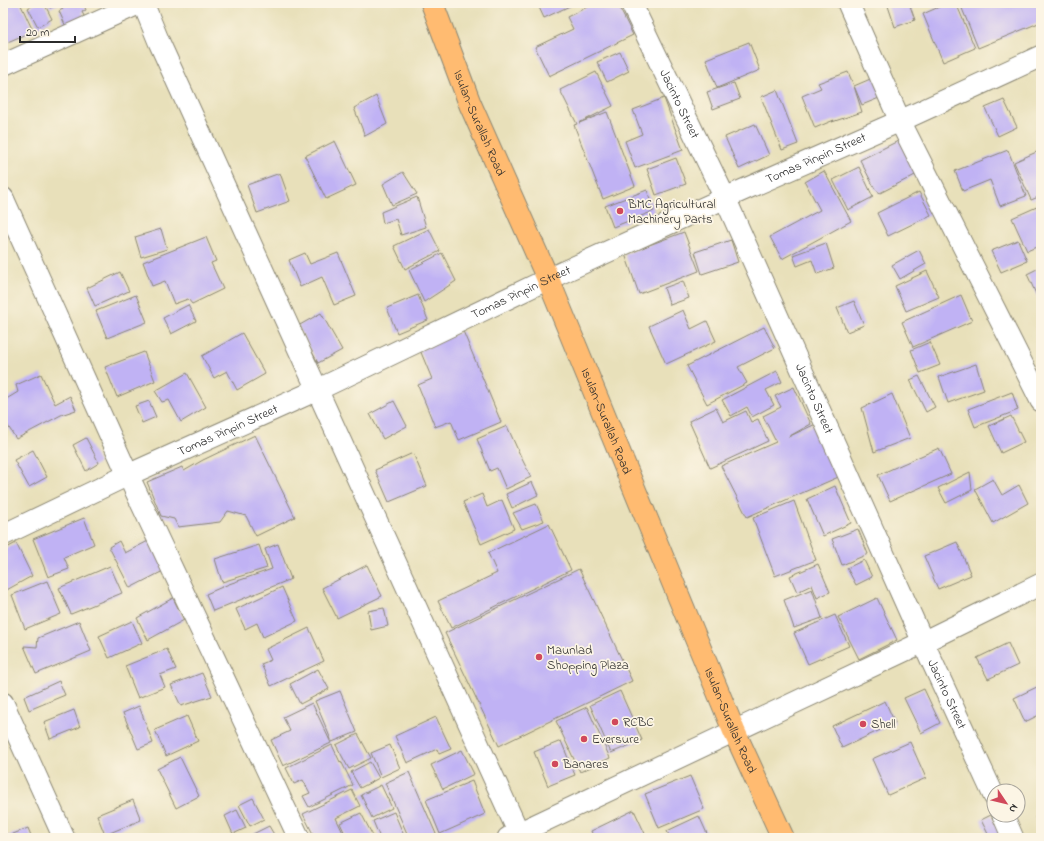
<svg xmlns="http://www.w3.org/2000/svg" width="1044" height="841" font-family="'Indie Flower',sans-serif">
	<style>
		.building { fill: #c0b2f4 }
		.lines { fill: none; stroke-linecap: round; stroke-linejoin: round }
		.street-casing { stroke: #8a8672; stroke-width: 23 }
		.highway-casing { stroke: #8a8672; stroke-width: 24 }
		.street { stroke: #fff; stroke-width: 21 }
		.highway { stroke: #ffbb71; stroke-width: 22 }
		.poi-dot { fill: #d1495b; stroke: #fcf5e5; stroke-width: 1.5 }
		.labels { text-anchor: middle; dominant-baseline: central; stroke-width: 3.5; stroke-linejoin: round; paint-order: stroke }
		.street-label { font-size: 13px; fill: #2b2b2b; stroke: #fcf5e5 }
		.poi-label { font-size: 13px; fill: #2b2b2b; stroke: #fcf5e5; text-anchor: start }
	</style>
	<rect width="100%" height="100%" fill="#fcf5e5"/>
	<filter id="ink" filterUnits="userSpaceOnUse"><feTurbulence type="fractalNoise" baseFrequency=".025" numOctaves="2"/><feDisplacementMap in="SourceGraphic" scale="8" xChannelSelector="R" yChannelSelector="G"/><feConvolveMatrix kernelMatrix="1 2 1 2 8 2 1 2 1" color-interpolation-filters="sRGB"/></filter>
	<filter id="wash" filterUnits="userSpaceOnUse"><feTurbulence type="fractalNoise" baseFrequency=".012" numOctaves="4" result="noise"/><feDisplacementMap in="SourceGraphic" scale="16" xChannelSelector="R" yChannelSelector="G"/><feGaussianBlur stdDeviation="0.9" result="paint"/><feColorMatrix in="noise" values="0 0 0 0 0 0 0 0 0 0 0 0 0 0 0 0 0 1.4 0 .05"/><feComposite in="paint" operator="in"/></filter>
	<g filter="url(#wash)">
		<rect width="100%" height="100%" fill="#e8e0ba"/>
		<g id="blocks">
			<path class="building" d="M3 3H20L33 31 3 44Z
				M37 3H44L52 19 38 27 28 8Z
				M48 3H60L50 8Z
				M64 3H83L86 10 82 12 85 18 66 27 59 11 63 9 61 4Z
				M537 3H576L544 18Z
				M595 3H617L633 35 549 76 535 47 573 29 567 17Z
				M887 3H909L915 20 895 27Z
				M948 3H956L975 48 943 62 923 14Z
				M969 3H1041V22L978 48 961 6Z
				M749 42 760 70 717 88 706 59Z
				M620 52 629 71 607 82 597 62Z
				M596 72 613 106 579 123 607 112 635 186 603 199 574 125 577 124 560 90Z
				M848 72 854 86 875 77 884 96 862 105 854 86 862 112 832 122 834 120 815 128 802 96 821 88 818 83Z
				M734 83 740 99 713 109 707 92Z
				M777 90 798 144 782 150 761 97Z
				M376 96 387 124 365 136 354 108Z
				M664 98 683 150 635 168 625 141 642 134 633 110Z
				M1004 100 1017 127 998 136 985 108Z
				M755 124 769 155 739 169 725 137Z
				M904 138 921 172 880 193 875 189 860 160Z
				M335 141 356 185 326 199 305 156Z
				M1008 150 1026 196 1000 206 990 180 963 191 955 171Z
				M1041 150V196L1031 200 1014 162Z
				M676 158 686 184 656 195 647 169Z
				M859 167 873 197 848 210 833 180Z
				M824 171 851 221 782 259 770 237 820 210 805 182Z
				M403 172 417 194 392 205 383 184Z
				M280 173 290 201 257 213 247 185Z
				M647 190 654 211 613 227 605 206Z
				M919 192 931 215 888 236 877 213Z
				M417 197 426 227 401 235 396 219 383 223 381 212Z
				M1039 206 1041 210V245L1027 251 1012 218Z
				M161 229 167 249 141 257 135 237Z
				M429 229 440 251 405 269 394 246Z
				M684 232 699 271 639 294 625 254Z
				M206 237 216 261 211 263 223 289 192 304 188 299 174 304 165 281 152 286 143 262Z
				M731 240 738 262 702 274 695 252Z
				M1018 240 1027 261 1001 272 991 251Z
				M826 243 834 268 817 274 812 260 797 266 793 255Z
				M919 250 926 264 900 279 892 265Z
				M305 253 310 264 338 253 356 296 334 305 322 277 300 287 289 260Z
				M442 253 456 281 424 302 409 270Z
				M1041 267V305L1027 274Z
				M927 271 939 297 906 311 895 286Z
				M120 272 129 291 95 306 87 288Z
				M683 281 689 298 670 305 664 288Z
				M136 295 147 322 107 338 96 311Z
				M418 295 428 320 397 333 387 308Z
				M961 295 972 321 913 347 902 322Z
				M854 301 864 325 847 332 837 308Z
				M188 305 196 321 171 334 163 318Z
				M683 310 691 329 707 321 716 341 666 364 649 326Z
				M321 313 342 350 318 363 298 326Z
				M764 327 775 348 738 367 747 383 707 404 687 366Z
				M463 331 501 422 459 440 451 421 435 427 418 385 432 379 420 350Z
				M242 333 265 374 237 390 227 371 214 378 202 356Z
				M930 342 940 365 920 373 911 350Z
				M144 352 155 381 117 397 105 367Z
				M976 364 984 390 948 403 939 377Z
				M777 371 782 382 766 390 774 405 752 417 747 407 731 416 722 400Z
				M187 373 206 407 181 422 169 400 162 402 155 391Z
				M41 374 55 404 70 396 76 410 61 415 16 439 3 418V401L18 392 16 385Z
				M919 376 935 407 926 412 910 380Z
				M794 387 811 424 788 437 820 422 843 475 747 517 721 466 776 442 763 416 781 407 775 396Z
				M1012 392 1018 410 975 427 968 409Z
				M892 394 910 438 874 452 862 408Z
				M149 401 156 417 142 423 135 406Z
				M394 401 407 426 383 439 370 414Z
				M716 408 723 422 746 411 751 422 758 419 768 441 710 468 689 421Z
				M1011 416 1024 442 1001 453 989 426Z
				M507 426 521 457 531 477 506 489 497 468 490 471 477 439Z
				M255 435 295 517 256 536 246 516 228 511 220 522 178 527 174 519 161 516 147 482 182 467 184 471 203 460Z
				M86 438 99 463 86 471 73 445Z
				M939 448 951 474 890 501 878 475Z
				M33 450 47 477 29 487 14 460Z
				M413 453 427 486 389 502 375 470Z
				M970 472 972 490 946 503 938 488Z
				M993 479 1002 495 1019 485 1028 503 993 523 975 489Z
				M532 482 538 495 512 508 506 494Z
				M835 486 851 523 823 536 807 499Z
				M482 494 487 507 502 500 514 529 481 544 463 502Z
				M794 501 816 560 775 576 753 518Z
				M536 504 544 521 522 529 513 513Z
				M84 518 94 544 64 557 69 569 48 577 33 539Z
				M549 524 571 570 451 628 438 601 497 573 488 553Z
				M858 529 868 554 842 565 832 539Z
				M152 539 167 569 130 588 109 547 119 541 125 553Z
				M957 542 971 575 938 589 924 556Z
				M16 543 32 576 3 592V550Z
				M278 544 291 579 213 611 206 594 229 584 272 569 265 549Z
				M259 545 267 568 222 582 215 559Z
				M864 560 872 577 856 585 847 568Z
				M818 564 830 592 817 598 812 585 797 592 790 576Z
				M367 565 382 596 337 618 322 588Z
				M110 566 122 593 71 614 59 588Z
				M579 569 632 681 499 746 445 633Z
				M47 581 61 614 25 629 12 595Z
				M282 587 297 621 263 637 257 623 245 629 236 609Z
				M812 589 822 618 794 628 784 600Z
				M173 598 184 620 148 640 137 618Z
				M877 598 897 640 859 659 838 617Z
				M384 608 388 626 371 630 368 611Z
				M835 615 849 646 808 664 794 633Z
				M79 621 91 651 36 674 24 646 37 647 38 638Z
				M132 621 142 643 109 658 99 636Z
				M309 628 324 661 271 686 261 664 271 660 266 649Z
				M1008 643 1018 665 988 679 977 658Z
				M167 649 176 669 160 675 165 687 138 698 125 666Z
				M318 669 329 689 300 704 290 684Z
				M202 673 212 696 181 706 171 685Z
				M59 681 65 695 29 710 24 697Z
				M1041 685V714L1025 722 1014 698Z
				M924 689 940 723 921 733 904 698Z
				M340 691 357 732 332 742 315 701Z
				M620 691 642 740 611 753 590 705Z
				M885 701 895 723 842 748 832 726Z
				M312 703 331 743 283 766 271 740 290 731 283 717Z
				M139 706 153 743 138 749 123 713Z
				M587 707 610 758 580 772 556 721Z
				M74 710 80 727 50 739 44 722Z
				M187 716 198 741 166 756 155 730Z
				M436 717 451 749 439 754 437 749 407 763 395 736Z
				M358 734 371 758 349 769 336 745Z
				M561 741 575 775 548 786 534 752Z
				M910 742 926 778 888 795 872 759Z
				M332 745 340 762 341 761 353 785 309 807 303 796 310 793 303 780 294 784 286 768Z
				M390 745 400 768 381 777 371 753Z
				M462 750 474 774 443 789 431 765Z
				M180 757 199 796 176 808 157 769Z
				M370 762 379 778 360 788 351 772Z
				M409 772 436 834 427 838H409L385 783Z
				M690 776 704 809 659 828 645 794Z
				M472 781 485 814 440 834 426 800Z
				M381 785 392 808 372 818 361 795Z
				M352 790 360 806 336 818 345 837 343 838H315L303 814Z
				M253 798 264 819 250 826 239 805Z
				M133 800 141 820 105 835 97 815Z
				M237 810 246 828 233 834 225 816Z
				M634 810 647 838H594L591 831Z
				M394 812 405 838H380L373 821Z
				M361 813 374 838H347L340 823Z
				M1041 814V828L1035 817Z
				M991 815 1001 835 995 838H990L981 820Z
				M699 816 709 838H670L667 831Z
				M269 826 276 838H256L253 834Z
				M28 828 32 838H3Z"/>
		</g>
	</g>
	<g filter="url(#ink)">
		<use href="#blocks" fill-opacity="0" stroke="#8a8672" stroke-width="1"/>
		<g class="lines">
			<defs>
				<g id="street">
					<path d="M143 3 159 42 521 838"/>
					<path id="s1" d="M631 3 725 198 923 642 994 796"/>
					<path d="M848 3 900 121 1041 401"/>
					<path d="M3 65 140 3"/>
					<path d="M3 198 128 475 299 838"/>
					<path id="s2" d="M3 535 128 475 317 390 548 279 725 198 900 121 1041 56"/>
					<path d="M3 703 64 838"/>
					<path d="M1003 815 1013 838"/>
					<path d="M508 838 923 642 1041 584"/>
				</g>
				<g id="highway">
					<path id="s3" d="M432 3 470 104 548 279 734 731 783 838"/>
				</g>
			</defs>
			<use href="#street" class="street-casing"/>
			<use href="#highway" class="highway-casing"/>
			<use href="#street" class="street"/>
			<use href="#highway" class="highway"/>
		</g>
	</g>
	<g class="poi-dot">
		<circle cx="620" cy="211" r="4"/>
		<circle cx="539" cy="657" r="4"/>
		<circle cx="615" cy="722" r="4"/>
		<circle cx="863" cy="724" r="4"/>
		<circle cx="584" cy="739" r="4"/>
		<circle cx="555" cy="764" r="4"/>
	</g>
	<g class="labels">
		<g class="street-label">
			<text stroke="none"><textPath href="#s1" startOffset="112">Jacinto Street</textPath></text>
			<text stroke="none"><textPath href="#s3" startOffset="129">Isulan-Surallah Road</textPath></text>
			<text stroke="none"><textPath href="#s2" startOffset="896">Tomas Pinpin Street</textPath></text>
			<text stroke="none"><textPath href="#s2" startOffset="572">Tomas Pinpin Street</textPath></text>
			<text stroke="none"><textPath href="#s1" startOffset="436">Jacinto Street</textPath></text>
			<text stroke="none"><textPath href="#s3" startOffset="453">Isulan-Surallah Road</textPath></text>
			<text stroke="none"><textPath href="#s2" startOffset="248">Tomas Pinpin Street</textPath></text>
			<text stroke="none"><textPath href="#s1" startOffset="760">Jacinto Street</textPath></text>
			<text stroke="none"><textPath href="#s3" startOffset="777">Isulan-Surallah Road</textPath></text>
		</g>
		<g class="poi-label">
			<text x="628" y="204">BMC Agricultural<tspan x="628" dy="15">Machinery Parts</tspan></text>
			<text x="547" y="650">Maunlad<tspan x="547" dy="15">Shopping Plaza</tspan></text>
			<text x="623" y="722">RCBC</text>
			<text x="871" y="724">Shell</text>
			<text x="592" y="739">Eversure</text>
			<text x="563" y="764">Banares</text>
		</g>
	</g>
	<rect width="1044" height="841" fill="none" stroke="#fcf5e5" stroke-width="16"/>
	<g transform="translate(1006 803) rotate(125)"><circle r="19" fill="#fcf5e5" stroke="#a8a49b"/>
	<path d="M0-3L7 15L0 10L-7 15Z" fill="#d1495b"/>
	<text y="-6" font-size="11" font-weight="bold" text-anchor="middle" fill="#2b2b2b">N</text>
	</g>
	<path d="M20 36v6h55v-6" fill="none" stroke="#2b2b2b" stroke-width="2"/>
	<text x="26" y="36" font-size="12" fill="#2b2b2b" stroke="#fcf5e5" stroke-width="3" paint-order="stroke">20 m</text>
</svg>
